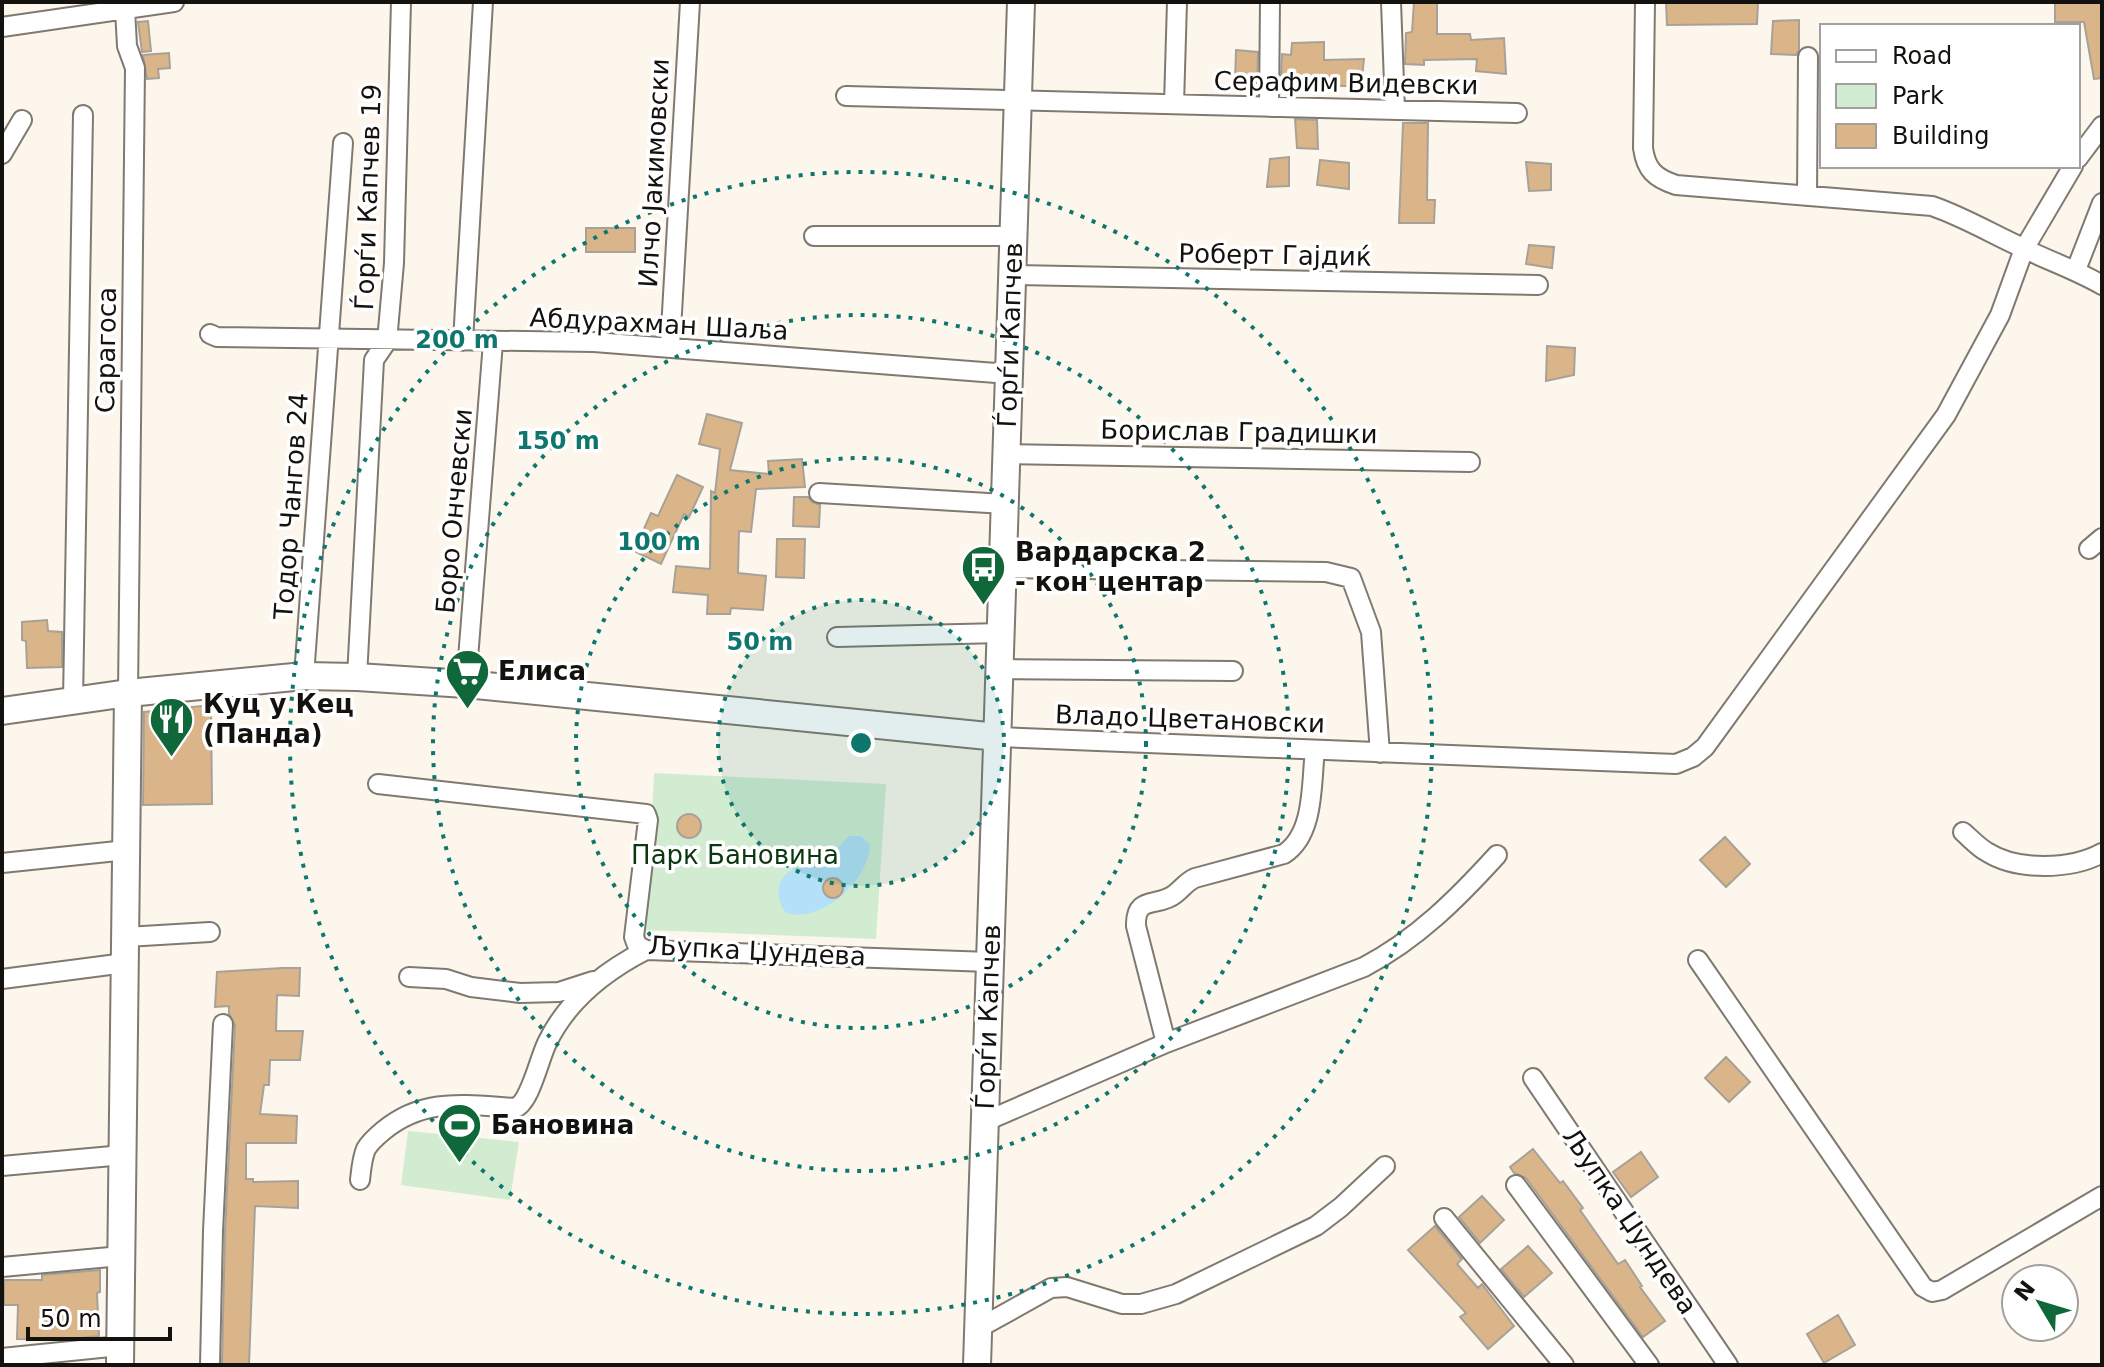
<svg xmlns="http://www.w3.org/2000/svg" width="2104" height="1367" font-family="'DejaVu Sans',sans-serif">
	<style>
		.green { fill: #d2ecd2 }
		.water { fill: #b4e0f8 }
		.building { fill: #dab589; stroke: #a8a198; stroke-width: 2 }
		.lines { fill: none; stroke-linecap: round; stroke-linejoin: round }
		.street-casing { stroke: #7f7970; stroke-width: 22 }
		.secondary-casing { stroke: #7f7970; stroke-width: 30 }
		.street { stroke: #fff; stroke-width: 18 }
		.secondary { stroke: #fff; stroke-width: 26 }
		.ring { fill: none; stroke: #0f766e; stroke-width: 4; stroke-dasharray: 4 8 }
		.labels { text-anchor: middle; dominant-baseline: central; stroke-width: 7; stroke-linejoin: round; paint-order: stroke }
		.street-label { font-size: 26px; fill: #14120e; stroke: #fff }
		.poi-label { font-size: 26px; font-weight: bold; fill: #14120e; stroke: #fff; text-anchor: start }
		.park-label { font-size: 26px; fill: #0c3811; stroke: #fff }
		.centre { fill: #0f766e; stroke: #fff; stroke-width: 4 }
		.ring-label { font-size: 24px; text-anchor: middle; font-weight: bold; fill: #0f766e; stroke: #fff; stroke-width: 7; stroke-linejoin: round; paint-order: stroke }
	</style>
	<rect width="100%" height="100%" fill="#fcf6ec"/>
	<path class="green" d="M654 773 886 784 876 939 646 930Z
		M408 1131 519 1142 510 1200 401 1185Z"/>
	<path class="water" d="M849 836H861L870 845C869 880 822 924 786 913 775 899 775 877 794 869 802 865 811 866 819 862 831 857 840 845 849 836Z"/>
	<path class="building" d="M1414 2H1437V34H1470L1471 40 1504 38 1506 74 1476 71 1477 59 1424 60V65L1405 64 1406 33 1412 32Z
		M1666 2H1758L1757 24 1667 25Z
		M2055 2H2102V78L2094 79 2084 22H2055Z
		M1799 20V50L1796 55 1771 54 1773 21Z
		M148 21 151 51 142 52 138 22Z
		M1324 42V60L1364 59 1361 86H1331L1332 78 1281 76 1282 54 1291 55 1292 43Z
		M1236 50 1258 52 1257 83 1235 81Z
		M169 53 170 68 158 69 159 78 147 79 143 55Z
		M1295 119 1317 120 1318 149 1297 148Z
		M1403 123H1428L1427 200H1435L1434 223H1399Z
		M1289 157V186L1267 187 1270 159Z
		M1320 160 1349 163V189L1317 185Z
		M1526 162 1551 164V190L1529 191Z
		M586 228H635V252H586Z
		M1529 245 1554 247 1552 268 1526 264Z
		M1547 346 1575 348 1574 375 1546 381Z
		M707 414 742 423 730 470 769 474 768 461 802 459 805 487 756 489 751 532 739 531 738 573 766 576 763 610 731 608 730 614H707L708 595 673 592 676 566 710 569 711 491 715 493 720 449 699 444Z
		M677 475 703 487 689 517 684 514 661 564 634 551 651 513 658 516Z
		M794 497H808L812 502 820 505 819 527 793 526Z
		M777 539H805L804 578 776 577Z
		M47 620 48 631 62 632V667L27 668 26 641 22 640V622Z
		M211 705 212 804 143 805 144 712Z
		M677 826a12 12 0 1 1 24 0a12 12 0 1 1-24 0Z
		M1725 837 1750 864 1726 887 1700 860Z
		M823 888a10 10 0 1 1 20 0a10 10 0 1 1-20 0Z
		M282 968H300L299 996 277 995 276 1031H303L300 1060H270L269 1085H264L260 1114 297 1116 296 1143H246V1179H253V1182L298 1181V1208L255 1206 249 1365H222L225 1231 235 1025 229 1014V1006L215 1007 217 972Z
		M1726 1057 1750 1082 1729 1102 1705 1078Z
		M1533 1149 1560 1183 1563 1181 1583 1208 1580 1210 1618 1264 1625 1260 1642 1286 1640 1287 1665 1321 1643 1337 1526 1178 1514 1173 1510 1167Z
		M1641 1152 1658 1177 1631 1197 1613 1172Z
		M1482 1196 1504 1220 1480 1243 1459 1217Z
		M1435 1226 1462 1259 1457 1264 1478 1288 1482 1284 1514 1326 1488 1349 1460 1317 1466 1313 1408 1250Z
		M1528 1246 1552 1273 1524 1297 1501 1269Z
		M100 1270V1292L97 1293 99 1336 63 1340 17 1339 18 1305H4V1280H42V1275Z
		M1838 1315 1855 1345 1824 1363 1807 1334Z"/>
	<g class="lines">
		<defs>
			<path id="street" d="M1391 2 1395 110
				M1645 2 1643 148C1646 170 1655 178 1676 185L1932 206C1964 217 1992 234 2023 248 2049 261 2076 270 2102 285
				M125 9 127 46 135 68 128 693
				M2 27 174 2
				M846 96 1517 113
				M1174 104 1177 2
				M1269 107 1270 2
				M2 154 22 120
				M2078 158 2102 126
				M1807 196 1808 57
				M814 236H1014
				M2076 270 2102 203
				M1012 275 1538 285
				M210 334 217 337 594 342 1009 374
				M463 341 483 2
				M670 347 690 2
				M1007 454 1470 462
				M819 493 1005 504
				M2089 549 2102 538
				M1003 568 1326 572 1351 578 1371 632 1380 753
				M837 637 1001 633
				M1000 669 1233 671
				M304 676 343 143
				M357 677 374 360 387 341 394 263 401 2
				M466 684 493 342
				M73 701 83 115
				M998 737 1676 764 1693 757 1705 747 1946 415 2000 315 2024 249 2073 166
				M378 784 646 814 648 820 634 937 637 945 646 950 990 962
				M1963 832C1970 838 1978 847 1987 852 2017 871 2071 870 2102 853
				M2 863 127 850
				M126 937 210 932
				M1698 960 1923 1287 1932 1292 1942 1290 2102 1196
				M409 977 446 979 471 987 520 993 559 992 593 981
				M2 979 125 963
				M1166 1043 1136 926C1135 894 1158 908 1175 894 1183 888 1186 882 1195 878L1284 854C1315 834 1311 783 1315 750
				M1533 1078 1728 1365
				M984 1122 1166 1043 1364 967C1417 939 1457 899 1497 855
				M2 1166 123 1155
				M360 1180C361 1171 362 1158 366 1149 370 1142 377 1136 383 1131 424 1097 465 1105 515 1108 530 1103 539 1059 547 1043 567 1001 605 971 646 950
				M1516 1185 1649 1365
				M1444 1218 1564 1365
				M2 1267 121 1256
				M979 1328 1051 1288 1067 1287 1122 1304H1141L1176 1294 1316 1226 1341 1207 1385 1166
				M2 1358 120 1346
				M210 1365 213 1231 223 1024"/>
			<path id="secondary" d="M2 711 128 693 304 676 357 677 466 684 998 737
				M120 1365 128 693
				M977 1365 1021 2"/>
		</defs>
		<use href="#street" class="street-casing"/>
		<use href="#secondary" class="secondary-casing"/>
		<use href="#street" class="street"/>
		<use href="#secondary" class="secondary"/>
	</g>
	<circle cx="861" cy="743" r="143" fill="#0f766e" fill-opacity=".12"/>
	<g class="ring">
		<circle cx="861" cy="743" r="143"/>
		<circle cx="861" cy="743" r="285"/>
		<circle cx="861" cy="743" r="428"/>
		<circle cx="861" cy="743" r="571"/>
	</g>
	<defs>
		<symbol id="bus-pin" viewBox="-11 -11 22 30"><path d="M0 17L-7.5 6A9.5 9.5 0 1 1 7.5 6Z" fill="#106739" stroke="#fff"/><path d="M-5-6H5V4H4V6H2V4H-2V6H-4V4H-5ZM-3.5-4V0h7V-4ZM-3.5 1.2v1.5H-2V1.2ZM2 1.2v1.5H3.5V1.2Z" fill="#fff"/></symbol>
		<symbol id="supermarket-pin" viewBox="-11 -11 22 30"><path d="M0 17L-7.5 6A9.5 9.5 0 1 1 7.5 6Z" fill="#106739" stroke="#fff"/><path d="M-6-5.5h2.5l.6 2H6L4.5 2H-2.5L-4.4-4H-6ZM-1.5 3.2a1.3 1.3 0 1 0 .1 0ZM3 3.2a1.3 1.3 0 1 0 .1 0Z" fill="#fff"/></symbol>
		<symbol id="restaurant-pin" viewBox="-11 -11 22 30"><path d="M0 17L-7.5 6A9.5 9.5 0 1 1 7.5 6Z" fill="#106739" stroke="#fff"/><path d="M-5-6h1v4h1v-4h1v4h1v-4h1v5L-1.5 .5V6h-2V.5L-5-1ZM5-6V6H3V1.5H1.5Q1.5-4 5-6Z" fill="#fff"/></symbol>
		<symbol id="stadium-pin" viewBox="-11 -11 22 30"><path d="M0 17L-7.5 6A9.5 9.5 0 1 1 7.5 6Z" fill="#106739" stroke="#fff"/><path d="M0-5a6.5 5 0 1 0 0 10a6.5 5 0 1 0 0-10ZM-3.5-1.8h7v3.6h-7Z" fill="#fff"/></symbol>
	</defs>
	<g fill-rule="evenodd">
		<use href="#bus-pin" x="958" y="542" width="51" height="69"/>
		<use href="#supermarket-pin" x="442" y="646" width="51" height="69"/>
		<use href="#restaurant-pin" x="146" y="694" width="51" height="69"/>
		<use href="#stadium-pin" x="434" y="1100" width="51" height="69"/>
	</g>
	<g class="labels">
		<g class="street-label">
			<text transform="translate(1346 83) rotate(1)">Серафим Видевски</text>
			<text transform="translate(654 173) rotate(-87)">Илчо Јакимовски</text>
			<text transform="translate(368 197) rotate(-88)">Ѓорѓи Капчев 19</text>
			<text transform="translate(1275 255) rotate(1)">Роберт Гајдиќ</text>
			<text transform="translate(659 324) rotate(3)">Абдурахман Шаља</text>
			<text transform="translate(1010 335) rotate(-88)">Ѓорѓи Капчев</text>
			<text transform="translate(106 350) rotate(-89)">Сарагоса</text>
			<text transform="translate(1239 432) rotate(1)">Борислав Градишки</text>
			<text transform="translate(291 506) rotate(-86)">Тодор Чангов 24</text>
			<text transform="translate(454 511) rotate(-85)">Боро Ончевски</text>
			<text transform="translate(1190 719) rotate(2)">Владо Цветановски</text>
			<text transform="translate(757 951) rotate(3)">Љупка Џундева</text>
			<text transform="translate(988 1017) rotate(-88)">Ѓорѓи Капчев</text>
			<text transform="translate(1630 1221) rotate(56)">Љупка Џундева</text>
		</g>
		<g class="poi-label">
			<text x="1015" y="552">Вардарска 2<tspan x="1015" dy="30">- кон центар</tspan></text>
			<text x="498" y="671">Елиса</text>
			<text x="203" y="704">Куц у Кец<tspan x="203" dy="30">(Панда)</tspan></text>
			<text x="491" y="1125">Бановина</text>
		</g>
		<g class="park-label">
			<text x="735" y="855">Парк Бановина</text>
		</g>
	</g>
	<circle cx="861" cy="743" r="12" class="centre"/>
	<g class="ring-label">
		<text x="457" y="348">200 m</text>
		<text x="558" y="449">150 m</text>
		<text x="659" y="550">100 m</text>
		<text x="760" y="650">50 m</text>
	</g>
	<rect width="2104" height="1367" fill="none" stroke="#14120e" stroke-width="8"/>
	<rect x="1820" y="24" width="260" height="144" fill="#ffffff" stroke="#a1a09f" stroke-width="2"/>
	<rect x="1836" y="50" width="40" height="12" fill="#ffffff" stroke="#a1a09f" stroke-width="2"/>
	<text x="1892" y="64" font-size="24" fill="#14120e">Road</text>
	<rect x="1836" y="84" width="40" height="24" fill="#d2ecd2" stroke="#a1a09f" stroke-width="2"/>
	<text x="1892" y="104" font-size="24" fill="#14120e">Park</text>
	<rect x="1836" y="124" width="40" height="24" fill="#dab589" stroke="#a1a09f" stroke-width="2"/>
	<text x="1892" y="144" font-size="24" fill="#14120e">Building</text>
	<g transform="translate(2040 1303) rotate(308)"><circle r="38" fill="#ffffff" stroke="#a1a09f" stroke-width="2"/>
	<path d="M0-6L14 30L0 20L-14 30Z" fill="#106739"/>
	<text y="-12" font-size="22" font-weight="bold" text-anchor="middle" fill="#14120e">N</text>
	</g>
	<path d="M28 1327v12h142v-12" fill="none" stroke="#14120e" stroke-width="4"/>
	<text x="40" y="1327" font-size="24" fill="#14120e" stroke="#ffffff" stroke-width="6" paint-order="stroke">50 m</text>
</svg>
